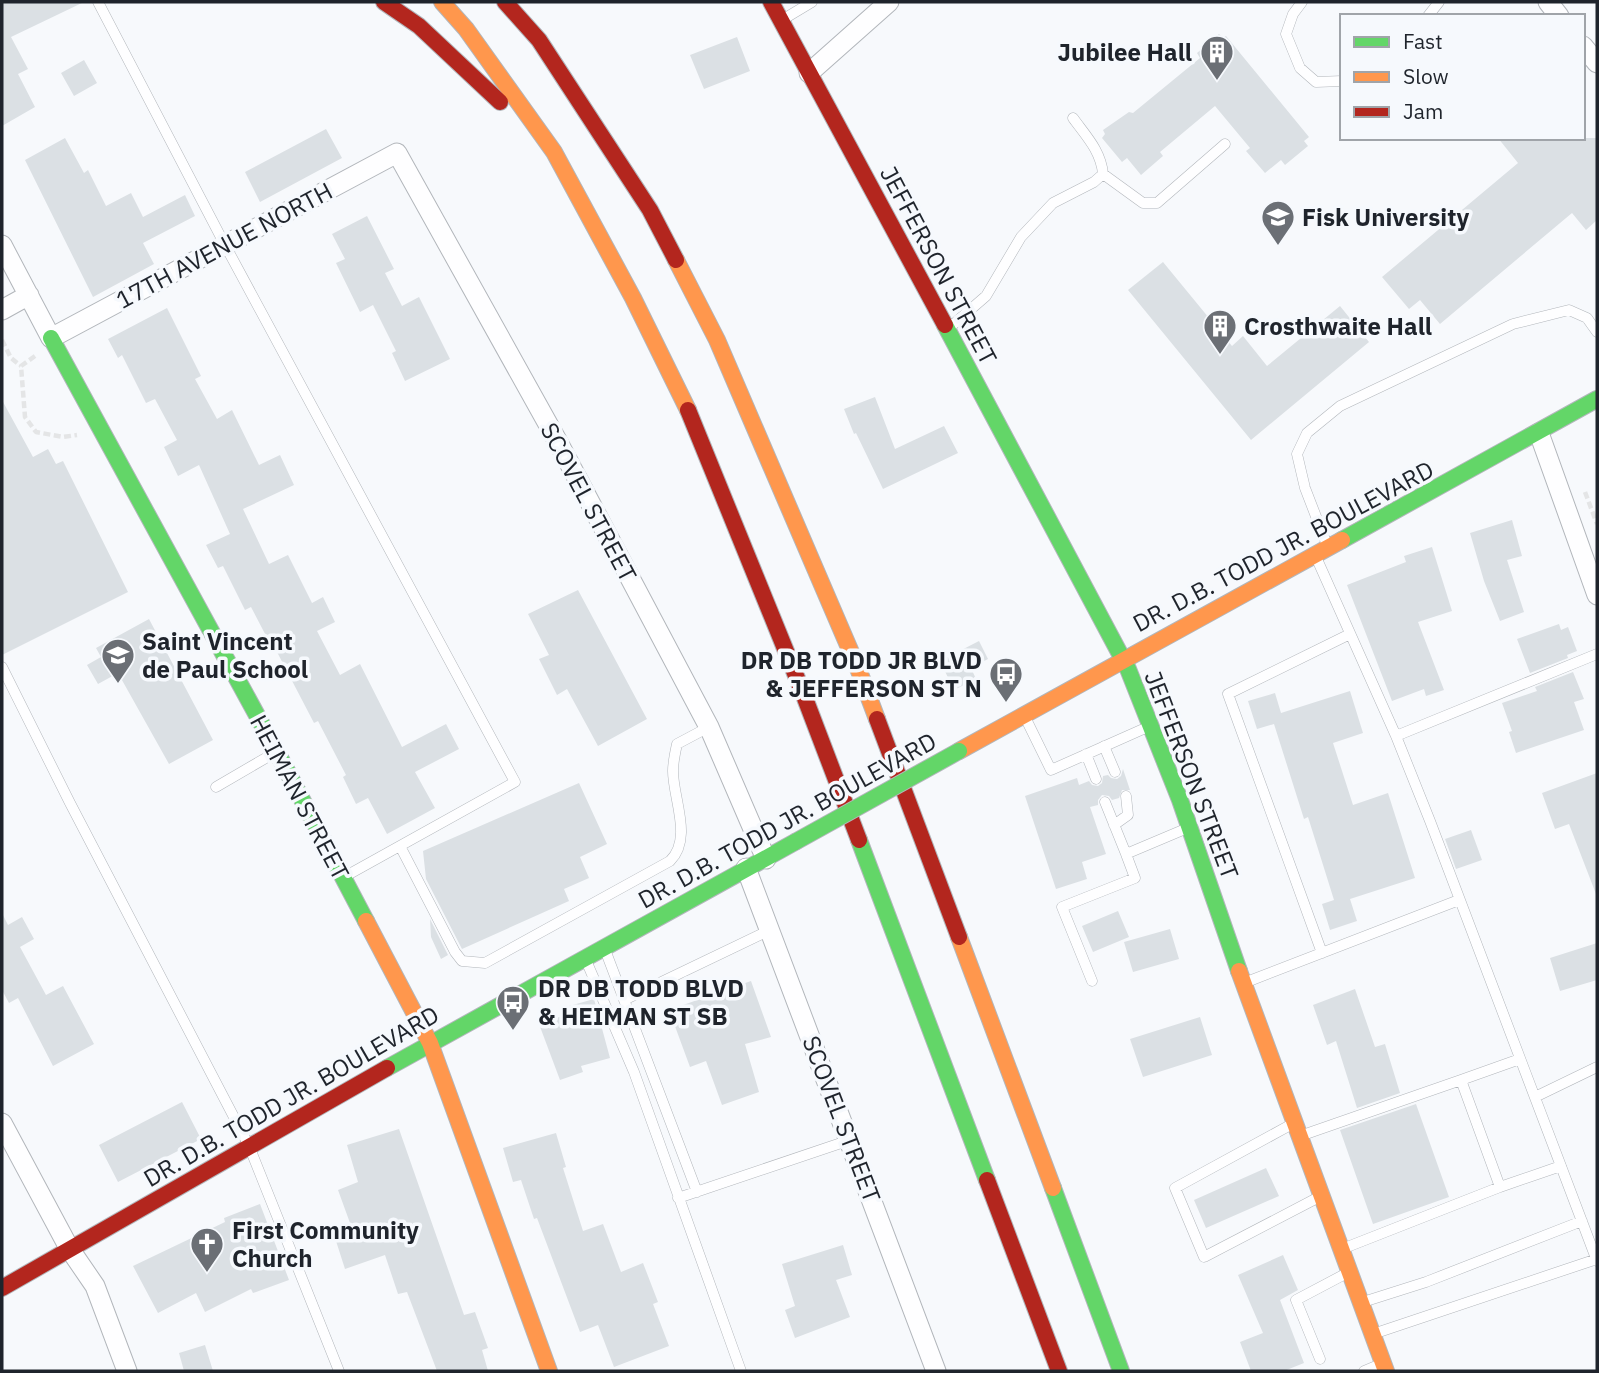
<svg xmlns="http://www.w3.org/2000/svg" width="1599" height="1373" font-family="'IBM Plex Sans',sans-serif">
	<style>
		.building { fill: #dbe0e4 }
		.lines { fill: none; stroke-linecap: round; stroke-linejoin: round }
		.lane-casing { stroke: #b2b6bb; stroke-width: 11 }
		.street-casing { stroke: #b2b6bb; stroke-width: 21 }
		.fast-casing { stroke: #b2b6bb; stroke-width: 18 }
		.slow-casing { stroke: #b2b6bb; stroke-width: 18 }
		.jam-casing { stroke: #b2b6bb; stroke-width: 18 }
		.path { stroke: #e4e5e6; stroke-width: 4.5; stroke-dasharray: 7 3.5; stroke-linecap: butt }
		.lane { stroke: #fefeff; stroke-width: 10 }
		.street { stroke: #fefeff; stroke-width: 19 }
		.fast { stroke: #63d668; stroke-width: 16 }
		.slow { stroke: #ff974d; stroke-width: 16 }
		.jam { stroke: #b3261e; stroke-width: 16 }
		.fast-bridge-casing { stroke: #b2b6bb; stroke-width: 18; stroke-linecap: butt }
		.fast-bridge { stroke: #63d668; stroke-width: 16 }
		.labels { text-anchor: middle; dominant-baseline: central; stroke-width: 7; stroke-linejoin: round; paint-order: stroke }
		.poi-label { font-size: 24px; font-weight: bold; fill: #1f242c; stroke: #f6f9fd; text-anchor: start }
		.street-label { font-size: 24px; fill: #1f242c; stroke: #f6f9fd }
	</style>
	<rect width="100%" height="100%" fill="#f7f9fc"/>
	<path class="building" d="M2 2H84L11 37 28 69 18 74 35 107 2 126Z
		M1219 34 1223 38 1226 36 1309 137 1304 141 1308 146 1285 165 1281 160 1265 173 1246 151 1250 148 1215 106 1160 152 1163 156 1141 175 1127 158 1122 162 1102 138 1105 134 1103 130 1129 112 1133 113 1200 58 1197 53Z
		M737 37 750 71 704 89 690 55Z
		M84 60 97 83 74 96 61 73Z
		M326 129 342 158 260 202 245 172Z
		M65 138 84 173 88 170 106 206 131 193 143 217 185 195 195 216 143 243 154 264 93 297 25 160Z
		M1498 138H1597V220L1586 230 1572 213 1440 324 1420 300 1409 309 1382 277 1518 163Z
		M367 216 394 269 385 273 402 306 419 297 450 359 405 381 392 353 396 351 373 305 360 312 336 263 345 259 332 234Z
		M1163 262 1232 346 1243 336 1267 366 1340 306 1369 342 1251 440 1128 290Z
		M167 308 201 376 195 379 217 419 232 410 259 465 280 455 294 485 243 509 269 564 288 555 312 603 323 597 335 622 317 631 340 675 360 664 402 747 446 724 459 749 415 772 435 808 387 834 368 798 356 804 343 777 346 775 318 721 314 723 277 652 275 653 251 607 245 610 223 566 218 568 206 545 230 534 199 465 178 476 164 447 177 440 155 399 146 403 122 355 118 358 108 339Z
		M875 397 895 449 944 426 958 453 883 489 856 433 854 434 844 409Z
		M2 400 33 457 48 449 56 464 63 461 128 592 2 655Z
		M1512 520 1522 556 1507 560 1524 612 1500 621 1484 581 1470 533Z
		M1432 547 1452 611 1418 622 1444 690 1426 696 1424 689 1392 701 1347 585 1406 562 1404 556Z
		M578 590 647 719 598 746 567 689 557 695 539 659 549 655 528 614Z
		M149 619 213 740 169 764 118 673 98 684 87 665 101 657 96 648Z
		M1559 624 1561 630 1568 627 1577 651 1567 655 1568 658 1530 673 1517 639Z
		M979 641 988 659 971 668 976 679 954 690 940 661Z
		M1573 672 1584 699 1574 702 1584 730 1516 753 1509 732 1512 731 1502 703 1537 691 1535 687Z
		M1350 691 1363 733 1333 743 1353 805 1388 793 1415 878 1350 899 1357 921 1330 930 1322 904 1334 900 1308 817 1304 819 1274 724 1257 729 1248 701 1275 693 1281 713Z
		M1123 769 1130 790H1122L1119 798 1112 800 1109 796 1102 795 1098 800V805L1090 807 1106 854 1082 862 1087 879 1056 889 1025 796 1077 778 1079 785 1089 781 1092 785 1098 786 1102 783 1103 776 1108 775 1111 778 1117 779 1121 776Z
		M1597 773V894H1596L1569 824 1555 829 1542 793Z
		M579 783 607 844 580 857 589 878 564 889 569 901 462 949 426 879 423 851Z
		M1471 830 1482 860 1456 869 1445 839Z
		M1118 911 1129 937 1093 952 1082 926Z
		M2 913 8 925 22 917 34 939 20 947 46 995 63 986 94 1044 53 1066 18 998 9 1003 2 990Z
		M430 919 448 955 441 959 431 937Z
		M1170 929 1179 959 1133 972 1124 942Z
		M1597 943V980L1560 991 1550 958Z
		M751 981 771 1037 745 1044 759 1092 722 1105 706 1061 690 1067 669 1010Z
		M1355 989 1375 1047 1385 1044 1400 1093 1357 1108 1336 1041 1327 1045 1313 1005Z
		M594 999 610 1058 581 1066 583 1072 560 1080 539 1024 571 1013 569 1006Z
		M1200 1017 1212 1055 1143 1077 1130 1039Z
		M182 1102 201 1139 118 1182 99 1145Z
		M1416 1104 1449 1197 1373 1224 1340 1130Z
		M399 1129 464 1315 475 1312 488 1348 482 1350 488 1371H437L407 1292 398 1294 385 1255 345 1269 336 1241 354 1234 338 1190 358 1182 347 1145Z
		M556 1133 566 1167 563 1168 583 1231 603 1224 621 1272 643 1263 658 1302 653 1304 669 1346 614 1367 598 1325 580 1332 537 1218 534 1219 521 1180 513 1182 503 1148Z
		M1266 1168 1279 1196 1206 1228 1194 1200Z
		M260 1204 289 1280 253 1293 251 1289 205 1312 196 1293 158 1313 133 1266 225 1222 224 1218Z
		M843 1245 852 1275 836 1280 850 1317 795 1338 785 1310 795 1306 782 1264Z
		M1283 1255 1298 1290 1280 1300 1304 1363 1284 1371H1251L1240 1342 1263 1333 1238 1275Z
		M205 1345 213 1371H184L179 1353Z"/>
	<g class="lines">
		<defs>
			<path id="lane" d="M98 2 225 245 515 782 344 877
				M1302 2 1293 14 1286 34 1300 68 1316 82 1342 81
				M1428 16 1439 2
				M782 20 812 2
				M1103 174 1143 203H1157L1225 144
				M948 329 986 296 1021 237 1053 203 1094 182 1103 174C1101 151 1086 136 1073 118
				M1327 545 1305 488 1297 454 1307 433 1340 406 1513 324 1569 310 1587 318 1597 332
				M1316 557 1396 736 1430 821 1597 1261
				M2 667 70 803 249 1146 339 1371
				M1024 715 1051 770 1150 726
				M1396 736 1597 654
				M1104 746 1115 772
				M1086 754 1096 779
				M216 787 276 752
				M1105 802 1126 854 1190 827
				M1114 825 1128 815 1126 796
				M400 846 455 952 462 961 485 963 670 861C693 838 673 799 673 771 673 762 675 753 677 744L709 727
				M604 947 697 1192
				M1322 953 1228 694 1350 634
				M585 958 634 1072 741 1371
				M1092 981 1062 907 1135 878 1126 854
				M1244 983 1459 900
				M624 1000 770 930
				M1535 1097 1597 1067
				M1294 1123 1175 1188 1204 1257 1321 1196
				M1300 1136 1461 1080
				M1500 1187 1461 1080 1520 1059
				M678 1198 850 1140
				M1342 1249 1500 1187 1561 1166
				M1363 1302 1426 1282 1582 1221
				M1373 1334 1597 1259
				M1320 1359 1296 1300 1349 1272
				M1364 1371 1383 1363"/>
			<path id="street" d="M1548 2 1559 16
				M1583 46 1597 63
				M809 73 889 2
				M2 245 51 338 397 153 558 442 709 727 766 859
				M2 310 29 295
				M1539 433 1597 595
				M746 868 936 1371
				M2 1123 69 1248 95 1286 127 1371"/>
			<path id="fast" d="M945 325 1128 669 1180 800 1239 971
				M51 338 277 752 366 921
				M1342 540 1597 399
				M859 840 987 1180
				M387 1068 795 842
				M1053 1188 1121 1371"/>
			<path id="slow" d="M442 2 466 29 554 152 633 298 688 410
				M676 260 717 340 859 671 877 719
				M959 751 1342 540
				M366 921 430 1043 549 1371
				M959 937 1053 1188
				M1239 971 1386 1371"/>
			<path id="jam" d="M384 2 419 26 500 102
				M505 2 539 40 650 210 676 260
				M771 2 945 325
				M688 410 803 693 859 840
				M877 719 959 937
				M987 1180 1059 1371
				M2 1288 387 1068"/>
		</defs>
		<use href="#lane" class="lane-casing"/>
		<use href="#street" class="street-casing"/>
		<use href="#fast" class="fast-casing"/>
		<use href="#slow" class="slow-casing"/>
		<use href="#jam" class="jam-casing"/>
		<path class="path" d="M2 340 11 358 21 366
			M35 356 21 366 25 417 36 432 63 437 77 435
			M1585 492 1597 524"/>
		<use href="#lane" class="lane"/>
		<use href="#street" class="street"/>
		<use href="#fast" class="fast"/>
		<use href="#slow" class="slow"/>
		<use href="#jam" class="jam"/>
		<defs>
			<path id="fast-bridge" d="M795 842 959 751"/>
		</defs>
		<use href="#fast-bridge" class="fast-bridge-casing"/>
		<use href="#fast-bridge" class="fast-bridge"/>
	</g>
	<defs>
		<symbol id="building-pin" viewBox="-11 -11 22 30"><path d="M0 17L-7.5 6A9.5 9.5 0 1 1 7.5 6Z" fill="#6b6f75" stroke="#f6f9fd"/><path d="M-4-6H4V6H1V3H-1V6H-4ZM-2.5-4.3h1.7v1.8h-1.7ZM.8-4.3h1.7v1.8H.8ZM-2.5-1h1.7V.8h-1.7ZM.8-1h1.7V.8H.8Z" fill="#fff"/></symbol>
		<symbol id="university-pin" viewBox="-11 -11 22 30"><path d="M0 17L-7.5 6A9.5 9.5 0 1 1 7.5 6Z" fill="#6b6f75" stroke="#f6f9fd"/><path d="M0-5L7-2L0 1L-7-2ZM-4 1L0 2.5L4 1V4Q0 6-4 4Z" fill="#fff"/></symbol>
		<symbol id="school-pin" viewBox="-11 -11 22 30"><path d="M0 17L-7.5 6A9.5 9.5 0 1 1 7.5 6Z" fill="#6b6f75" stroke="#f6f9fd"/><path d="M0-5L7-2L0 1L-7-2ZM-4 1L0 2.5L4 1V4Q0 6-4 4Z" fill="#fff"/></symbol>
		<symbol id="bus-pin" viewBox="-11 -11 22 30"><path d="M0 17L-7.5 6A9.5 9.5 0 1 1 7.5 6Z" fill="#6b6f75" stroke="#f6f9fd"/><path d="M-5-6H5V4H4V6H2V4H-2V6H-4V4H-5ZM-3.5-4V0h7V-4ZM-3.5 1.2v1.5H-2V1.2ZM2 1.2v1.5H3.5V1.2Z" fill="#fff"/></symbol>
		<symbol id="church-pin" viewBox="-11 -11 22 30"><path d="M0 17L-7.5 6A9.5 9.5 0 1 1 7.5 6Z" fill="#6b6f75" stroke="#f6f9fd"/><path d="M-1.2-6h2.4v3.5h3.3v2.4h-3.3V6h-2.4V-.1h-3.3v-2.4h3.3Z" fill="#fff"/></symbol>
	</defs>
	<g fill-rule="evenodd">
		<use href="#building-pin" x="1198" y="33" width="38" height="52"/>
		<use href="#university-pin" x="1259" y="198" width="38" height="52"/>
		<use href="#building-pin" x="1201" y="307" width="38" height="52"/>
		<use href="#school-pin" x="99" y="636" width="38" height="52"/>
		<use href="#bus-pin" x="987" y="655" width="38" height="52"/>
		<use href="#bus-pin" x="494" y="983" width="38" height="52"/>
		<use href="#church-pin" x="188" y="1225" width="38" height="52"/>
	</g>
	<g class="labels">
		<g class="poi-label">
			<text x="1192" y="52" text-anchor="end">Jubilee Hall</text>
			<text x="1302" y="217">Fisk University</text>
			<text x="1244" y="326">Crosthwaite Hall</text>
			<text x="142" y="641">Saint Vincent<tspan x="142" dy="28">de Paul School</tspan></text>
			<text x="982" y="660" text-anchor="end">DR DB TODD JR BLVD<tspan x="982" dy="28">&amp; JEFFERSON ST N</tspan></text>
			<text x="538" y="988">DR DB TODD BLVD<tspan x="538" dy="28">&amp; HEIMAN ST SB</tspan></text>
			<text x="232" y="1230">First Community<tspan x="232" dy="28">Church</tspan></text>
		</g>
		<g class="street-label">
			<text transform="translate(224 245) rotate(-28)">17TH AVENUE NORTH</text>
			<text transform="translate(939 265) rotate(62)">JEFFERSON STREET</text>
			<text transform="translate(589 502) rotate(62)">SCOVEL STREET</text>
			<text transform="translate(1283 546) rotate(-28)">DR. D.B. TODD JR. BOULEVARD</text>
			<text transform="translate(1192 775) rotate(69)">JEFFERSON STREET</text>
			<text transform="translate(300 797) rotate(62)">HEIMAN STREET</text>
			<text transform="translate(787 820) rotate(-29)">DR. D.B. TODD JR. BOULEVARD</text>
			<text transform="translate(291 1096) rotate(-30)">DR. D.B. TODD JR. BOULEVARD</text>
			<text transform="translate(842 1119) rotate(69)">SCOVEL STREET</text>
		</g>
	</g>
	<rect width="1599" height="1373" fill="none" stroke="#1f242c" stroke-width="7"/>
	<rect x="1340" y="14" width="245" height="126" fill="#f6f9fd" stroke="#a0a4a9" stroke-width="2"/>
	<rect x="1354" y="37" width="35" height="10" fill="#63d668" stroke="#a0a4a9" stroke-width="2"/>
	<text x="1403" y="49" font-size="21" fill="#1f242c">Fast</text>
	<rect x="1354" y="72" width="35" height="10" fill="#ff974d" stroke="#a0a4a9" stroke-width="2"/>
	<text x="1403" y="84" font-size="21" fill="#1f242c">Slow</text>
	<rect x="1354" y="107" width="35" height="10" fill="#b3261e" stroke="#a0a4a9" stroke-width="2"/>
	<text x="1403" y="119" font-size="21" fill="#1f242c">Jam</text>
</svg>
